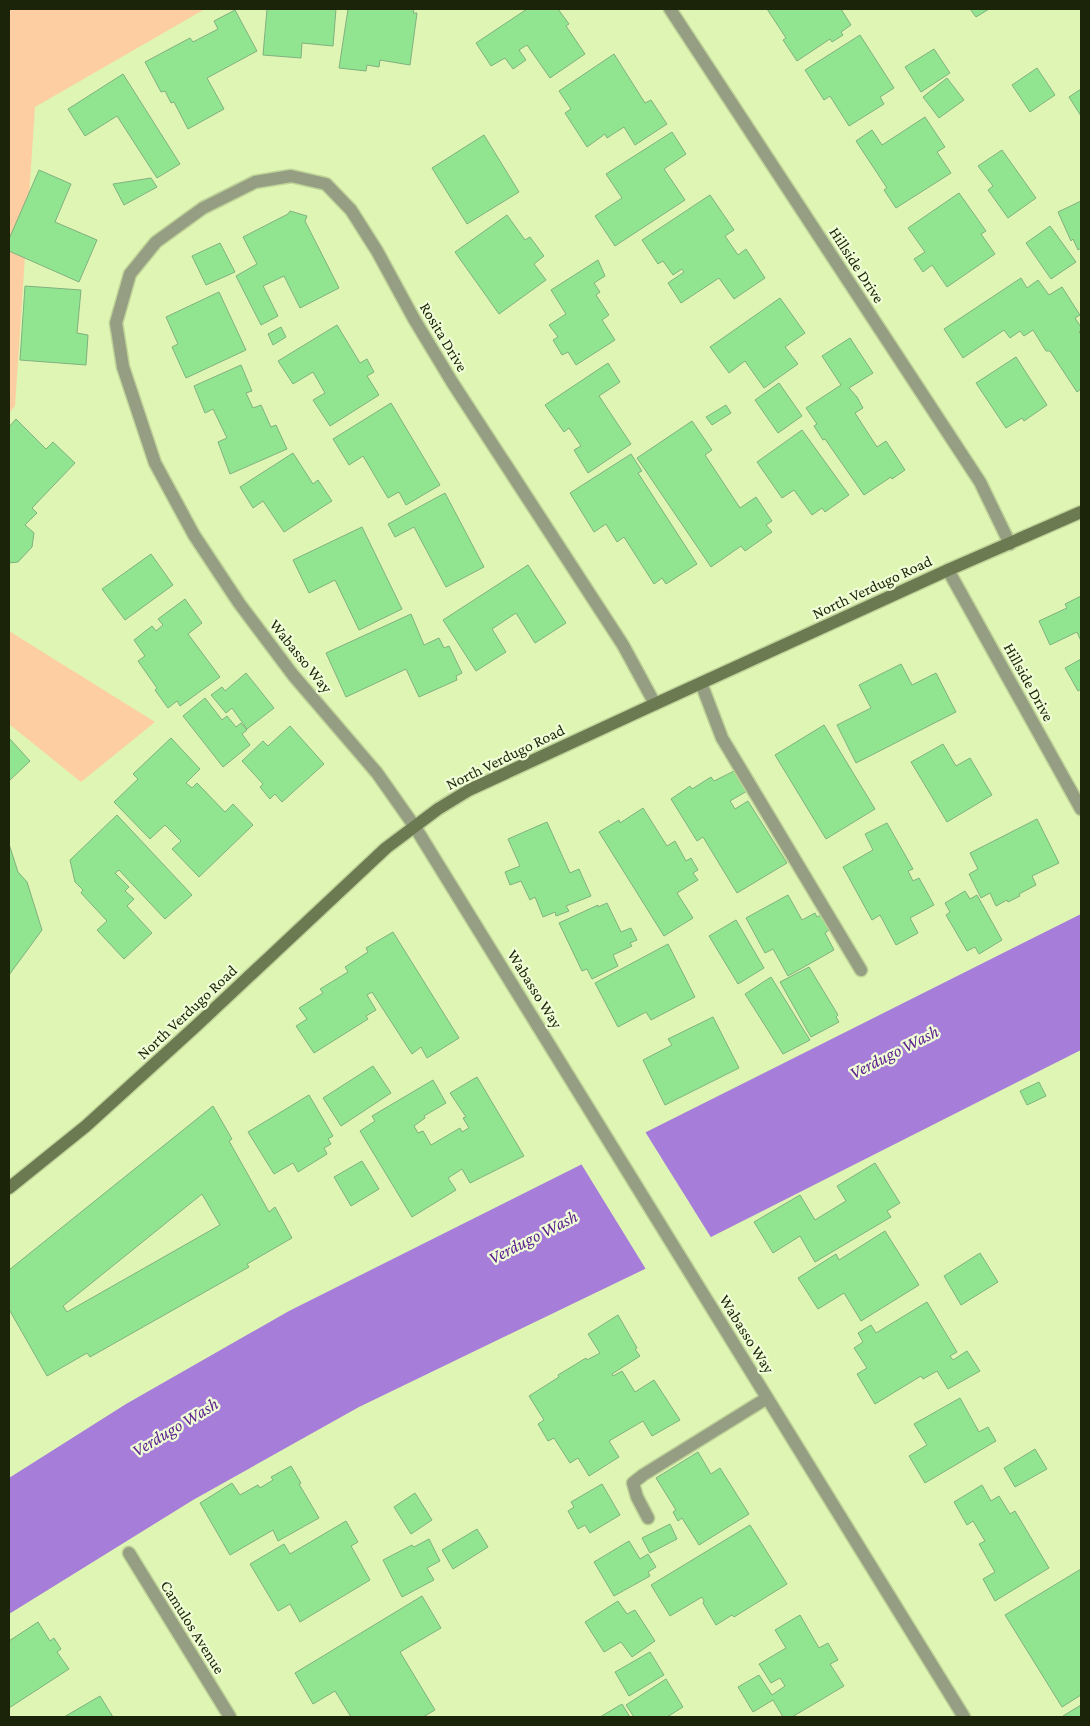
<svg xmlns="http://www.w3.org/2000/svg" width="1090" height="1726" font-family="'Crimson Pro',serif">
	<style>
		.green { fill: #fecea3 }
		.water { fill: #a77dda }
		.pier { fill: #def5b3 }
		.building { fill: #92e590; stroke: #80b17f; fill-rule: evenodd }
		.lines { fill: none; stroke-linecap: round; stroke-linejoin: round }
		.lane-casing { stroke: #bfd398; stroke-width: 15 }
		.street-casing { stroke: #bfd398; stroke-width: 15 }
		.secondary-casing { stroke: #bfd398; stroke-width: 15 }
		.lane { stroke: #959e83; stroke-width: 12 }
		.street { stroke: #959e83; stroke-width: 12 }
		.secondary { stroke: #6c7a52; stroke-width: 12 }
		.labels { text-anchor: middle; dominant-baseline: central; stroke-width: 4.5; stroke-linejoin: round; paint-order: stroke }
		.street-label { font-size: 16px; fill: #1b2309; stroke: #f0fed7 }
		.water-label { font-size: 18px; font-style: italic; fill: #5d2290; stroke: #f0fed7 }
	</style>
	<rect width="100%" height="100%" fill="#def5b3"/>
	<path class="green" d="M9 9H205L35 107 15 406 9 413Z
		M9 631 155 722 81 782 9 724Z"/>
	<path class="water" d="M1081 914V1050L707 1239 359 1407 193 1500 9 1614V1478L126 1404 289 1311Z"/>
	<path class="pier" d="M644 1130 712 1239 647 1271 580 1162Z"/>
	<path class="building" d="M267 9H336L333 46 302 43 301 58 263 55Z
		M348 9H414L413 13H417L410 65 380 60 379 67 367 65 366 71 339 68Z
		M527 9H558L569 24 566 26 585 54 550 78 527 45 519 50 526 60 513 69 505 58 491 66 476 43Z
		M767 9H841L851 25 841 32 843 35 832 42 830 39 797 61 783 40 786 38Z
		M970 9H989L976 17Z
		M235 10 257 51 207 78 224 109 188 129 174 102 171 103 165 91 161 92 145 62 190 38 193 42 218 29 214 21Z
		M860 35 894 88 880 97 884 104 849 126 830 96 824 100 805 70Z
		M934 49 950 73 921 92 905 67Z
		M614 54 645 103 651 100 667 124 635 145 624 127 607 138 605 134 587 147 565 113 571 109 559 91Z
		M1037 68 1055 95 1030 112 1012 85Z
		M123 74 180 164 157 178 117 116 85 136 68 109Z
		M947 78 964 100 939 118 923 97Z
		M1081 89V116L1069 97Z
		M925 117 945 147 937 152 951 173 896 208 884 190 887 188 856 141 872 130 882 145Z
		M672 132 686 154 664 169 685 200 615 246 595 216 622 198 606 174Z
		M484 135 519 192 467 224 432 168Z
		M1002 150 1036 198 1008 218 988 190 993 186 978 166Z
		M39 170 71 184 55 222 97 240 79 282 9 251V239Z
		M151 178 157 187 124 205 113 184Z
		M959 193 986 231 981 234 995 254 947 287 932 265 923 272 914 259 925 252 908 228Z
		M710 195 734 230 725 236 738 255 746 249 765 278 734 299 719 278 681 303 668 283 684 272 682 269 673 275 663 261 658 264 642 240Z
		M1081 201V248L1078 250 1073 239 1071 241 1058 212Z
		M290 211 307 216 305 221 339 288 300 308 284 276 263 286 278 316 261 325 236 276 257 264 243 237 288 214Z
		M507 215 525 240 530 237 544 256 534 264 546 280 499 314 455 252Z
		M1050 226 1076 262 1051 279 1026 243Z
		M220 243 235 272 206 285 192 256Z
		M598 260 605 276 594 283 600 292 596 295 609 315 602 320 615 340 576 365 568 352 562 355 553 340 558 337 549 325 566 314 551 290Z
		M1021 278 1027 288 1038 280 1049 295 1062 287 1080 315 1075 318 1081 327V330L1079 332 1081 335V389L1077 392 1050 351H1046L1033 330 1024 336 1020 331 1010 338 1004 330 963 358 944 329Z
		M25 286 81 290 77 333 88 335 86 365 20 360Z
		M219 292 246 350 186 378 172 347 178 344 166 317Z
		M780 298 805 333 785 347 798 364 764 388 745 361 729 373 710 347Z
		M337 325 360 363 367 359 374 372 367 376 379 395 330 426 313 400 325 393 313 372 293 384 278 361Z
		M281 327 286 337 273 345 268 334Z
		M850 338 873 373 849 388 857 397 863 408 855 413 877 447 886 441 905 470 892 479 891 477 864 495 825 439 823 440 814 426 817 424 806 408 841 385 822 356Z
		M1016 357 1047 405 1024 421 1022 418 1006 428 976 383Z
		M608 363 620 382 599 396 631 444 588 473 574 450 581 446 569 428 564 432 545 405Z
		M241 365 252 391 246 393 253 408 261 405 271 427 276 425 287 449 230 474 218 442 227 438 213 409 205 413 194 386Z
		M779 383 802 416 778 433 755 400Z
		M391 403 440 485 406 505 399 492 388 498 363 456 349 465 333 439Z
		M726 405 731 413 712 425 706 417Z
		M16 419 46 449 53 442 75 463 32 508 37 513 25 525 34 533 32 547 18 562 9 563V427Z
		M692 421 712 450 705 455 740 508 756 497 772 521 766 525 772 532 745 551 741 546 711 567 637 458Z
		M802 430 849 495 825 512 822 508 812 515 794 490 782 498 757 462Z
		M293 453 313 484 318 480 332 501 284 532 263 501 253 508 240 487Z
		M631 454 642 471 638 473 697 564 666 584 662 578 654 584 624 537 617 542 606 524 594 532 570 493Z
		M445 493 484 567 446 587 414 527 395 537 388 524Z
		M362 527 402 609 359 630 335 580 309 593 293 560Z
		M151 554 173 585 125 620 102 589Z
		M528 565 566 623 535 643 516 613 492 629 506 652 476 671 443 620Z
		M1081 596V641L1077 632 1050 645 1039 621 1067 608 1065 604Z
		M185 599 202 623 188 634 220 677 180 706 177 701 168 708 155 690 157 688 138 661 145 656 134 640 152 626 156 631 163 625 158 619Z
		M411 614 424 645 439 638 444 648 449 646 462 673 456 676 457 680 419 697 406 669 346 697 326 653Z
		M1081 659V689L1078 691 1065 668Z
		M901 664 912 685 936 673 956 712 856 763 837 725 871 708 859 685Z
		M246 673 274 708 247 729 232 708 226 713 211 695 222 687 225 691Z
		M205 698 222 720 227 716 236 727 241 723 247 730 242 734 250 745 223 767 183 716Z
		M824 725 875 809 826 839 775 755Z
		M290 726 324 764 282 802 275 794 270 799 260 787 263 784 242 761 263 741 268 746Z
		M9 738 30 761 9 781Z
		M171 738 200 769 186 783 192 788 197 783 225 812 233 804 253 825 199 877 172 849 181 841 165 825 150 839 114 802 138 779 133 774Z
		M943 744 956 766 970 758 992 795 947 822 911 762Z
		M734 771 747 791 730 801 735 809 748 801 787 863 737 893 703 837 697 841 671 799 690 786 692 789 711 777 714 781Z
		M643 808 667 846 675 841 686 861 691 858 698 870 693 873 698 880 677 893 693 918 664 936 599 832 619 820 620 823Z
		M117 815 192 895 165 919 119 870 115 873 129 887 125 891 134 899 127 906 152 933 124 959 97 930 107 921 81 893 83 890 75 882 70 860Z
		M1037 819 1059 863 1032 876 1036 885 1019 894 1020 896 1008 902 1007 900 996 906 990 893 981 898 969 874 978 869 970 853Z
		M547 822 570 873 579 869 591 896 566 906 569 911 556 916 555 912 543 917 535 897 530 900 521 881 510 885 505 872 520 866 508 839Z
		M887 823 913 869 908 871 913 881 919 878 934 905 910 918 918 933 896 945 880 915 872 920 843 867 873 850 865 834Z
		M9 844 18 872 27 882 42 930 9 975Z
		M965 891 970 899 977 895 1002 940 979 954 975 947 967 951 946 915 950 912 945 903Z
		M788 895 802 920 815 913 817 917 821 915 829 930 825 933 834 950 788 976 773 949 765 953 746 918Z
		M607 903 621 932 631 928 637 940 630 943 632 946 613 955 618 966 592 979 587 969 582 971 559 923 598 905V907Z
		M736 920 764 968 738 984 709 936Z
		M393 932 459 1038 427 1058 421 1047 412 1054 372 992 367 995 376 1010 366 1016 368 1019 314 1053 296 1026 307 1019 299 1008 323 993 320 989 348 972 345 967 368 952 366 948Z
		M668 944 695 997 651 1020 646 1012 618 1027 595 983Z
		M809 967 838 1015 836 1017 839 1022 811 1037 780 982Z
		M771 977 810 1040 783 1054 745 994Z
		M713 1017 739 1068 665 1105 643 1060 672 1045 668 1039Z
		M373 1066 391 1093 341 1126 323 1098Z
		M477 1077 524 1156 470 1183 462 1169 448 1178 456 1190 412 1217 360 1131 375 1121 372 1116 433 1080 446 1103 424 1116 425 1118 414 1126 418 1133 423 1131 431 1145 460 1128 462 1132 469 1128 463 1118 466 1117 450 1093Z
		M1039 1082 1046 1096 1027 1105 1020 1091Z
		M309 1095 333 1136 328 1139 331 1144 324 1148 327 1154 298 1172 293 1163 274 1174 248 1132Z
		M213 1106 232 1139 229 1141 269 1212 275 1207 292 1238 247 1264 249 1267 90 1357 87 1353 47 1376 10 1311 9 1312V1270ZM202 1194 220 1225 67 1312 63 1306Z
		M362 1161 379 1189 351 1206 334 1177Z
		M875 1163 900 1203 887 1211 891 1217 815 1262 800 1236 773 1253 754 1222 800 1195 815 1220 846 1201 837 1186Z
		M885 1231 919 1285 861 1321 844 1293 818 1309 798 1278 836 1254 839 1260Z
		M980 1253 998 1282 961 1305 944 1276Z
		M927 1302 957 1352 950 1356 953 1360 967 1351 980 1371 948 1389 937 1371 923 1379 921 1376 875 1404 857 1374 867 1368 854 1348 863 1342 858 1333 871 1325 876 1333Z
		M618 1315 637 1348 635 1349 640 1356 612 1374 613 1376 622 1371 635 1392 654 1380 680 1420 652 1436 643 1421 609 1441 619 1457 589 1476 578 1458 570 1463 554 1438 548 1441 538 1424 544 1420 529 1396 559 1377 558 1375 586 1358 587 1360 600 1353 588 1334Z
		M960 1398 979 1432 988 1427 996 1441 925 1483 909 1456 927 1445 914 1424Z
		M1035 1449 1047 1469 1015 1487 1004 1468Z
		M698 1452 711 1474 720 1468 749 1514 699 1545 682 1518 678 1521 673 1512 676 1510 656 1478Z
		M291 1466 301 1483 299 1484 319 1518 278 1541 273 1530 230 1555 200 1503 232 1483 240 1495 258 1485 260 1488 273 1480 271 1477Z
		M602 1484 620 1515 590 1533 585 1525 578 1529 568 1511 574 1507 571 1502Z
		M982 1485 991 1501 999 1496 1010 1514 1015 1511 1049 1568 995 1601 983 1579 995 1572 979 1544 985 1541 973 1521 967 1525 954 1502Z
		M415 1493 432 1520 411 1534 394 1507Z
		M346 1521 358 1542 351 1546 370 1580 300 1622 290 1604 278 1611 250 1564 284 1544 290 1554Z
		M670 1524 677 1539 650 1553 642 1538Z
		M750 1525 787 1584 734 1617 732 1615 716 1625 703 1603 704 1601 702 1597 670 1616 651 1585Z
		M477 1529 488 1547 453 1569 442 1550Z
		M429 1539 440 1561 427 1568 434 1580 402 1597 383 1560 412 1545 414 1547Z
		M629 1541 640 1559 648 1554 656 1567 648 1572 650 1576 614 1596 594 1562Z
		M1081 1569V1695L1062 1707 1005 1615Z
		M422 1596 441 1628 400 1652 435 1710 423 1717H351L335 1691 313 1704 295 1673Z
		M618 1601 627 1614 635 1610 655 1641 632 1657 621 1642 604 1652 585 1622Z
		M800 1615 819 1648 828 1643 838 1660 830 1664 844 1686 792 1717H783L773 1700 753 1712 738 1687 759 1675 772 1695 785 1686 780 1678 771 1683 759 1664 786 1648 775 1630Z
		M38 1622 50 1641 54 1638 61 1649 57 1652 69 1669 9 1708V1641Z
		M650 1652 664 1675 629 1696 615 1672Z
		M666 1679 683 1707 667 1717H634L626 1705Z
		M100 1696 113 1717H64Z
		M622 1704 630 1717H600Z
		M1081 1705V1717H1064L1063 1716Z"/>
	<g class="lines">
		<defs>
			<path id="lane" d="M648 1518 637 1497 633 1483 643 1475 767 1398"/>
			<path id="street" d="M670 9 980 482 1010 544
				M948 570 1081 809
				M701 683 722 738 861 970
				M655 704 623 645 452 382 414 319 377 251 351 210 326 184 291 176 255 182 203 208 156 242 130 274 116 323 123 367 155 463 194 535 239 603 293 675 377 773 415 827 964 1717
				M129 1553 230 1717"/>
			<path id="secondary" d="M9 1188 86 1126 196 1026 386 848 438 809 469 790 655 704 948 570 1081 512"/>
		</defs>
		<use href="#lane" class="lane-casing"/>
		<use href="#street" class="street-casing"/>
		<use href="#secondary" class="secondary-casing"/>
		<use href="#lane" class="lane"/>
		<use href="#street" class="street"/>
		<use href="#secondary" class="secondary"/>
	</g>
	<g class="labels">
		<g class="street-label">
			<text transform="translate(857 265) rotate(57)">Hillside Drive</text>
			<text transform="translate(444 337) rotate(59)">Rosita Drive</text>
			<text transform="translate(872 587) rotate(-25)">North Verdugo Road</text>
			<text transform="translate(301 656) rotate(51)">Wabasso Way</text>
			<text transform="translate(1029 682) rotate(61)">Hillside Drive</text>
			<text transform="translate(505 757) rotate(-26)">North Verdugo Road</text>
			<text transform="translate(535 989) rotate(58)">Wabasso Way</text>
			<text transform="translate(187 1012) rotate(-43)">North Verdugo Road</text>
			<text transform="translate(747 1334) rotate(58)">Wabasso Way</text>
			<text transform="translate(193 1627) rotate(58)">Camulos Avenue</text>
		</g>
		<g class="water-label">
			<text transform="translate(894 1052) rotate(-27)">Verdugo Wash</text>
			<text transform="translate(533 1237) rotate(-27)">Verdugo Wash</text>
			<text transform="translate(175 1427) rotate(-31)">Verdugo Wash</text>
		</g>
	</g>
	<rect width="1090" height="1726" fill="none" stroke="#1b2309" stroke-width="20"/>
</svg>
